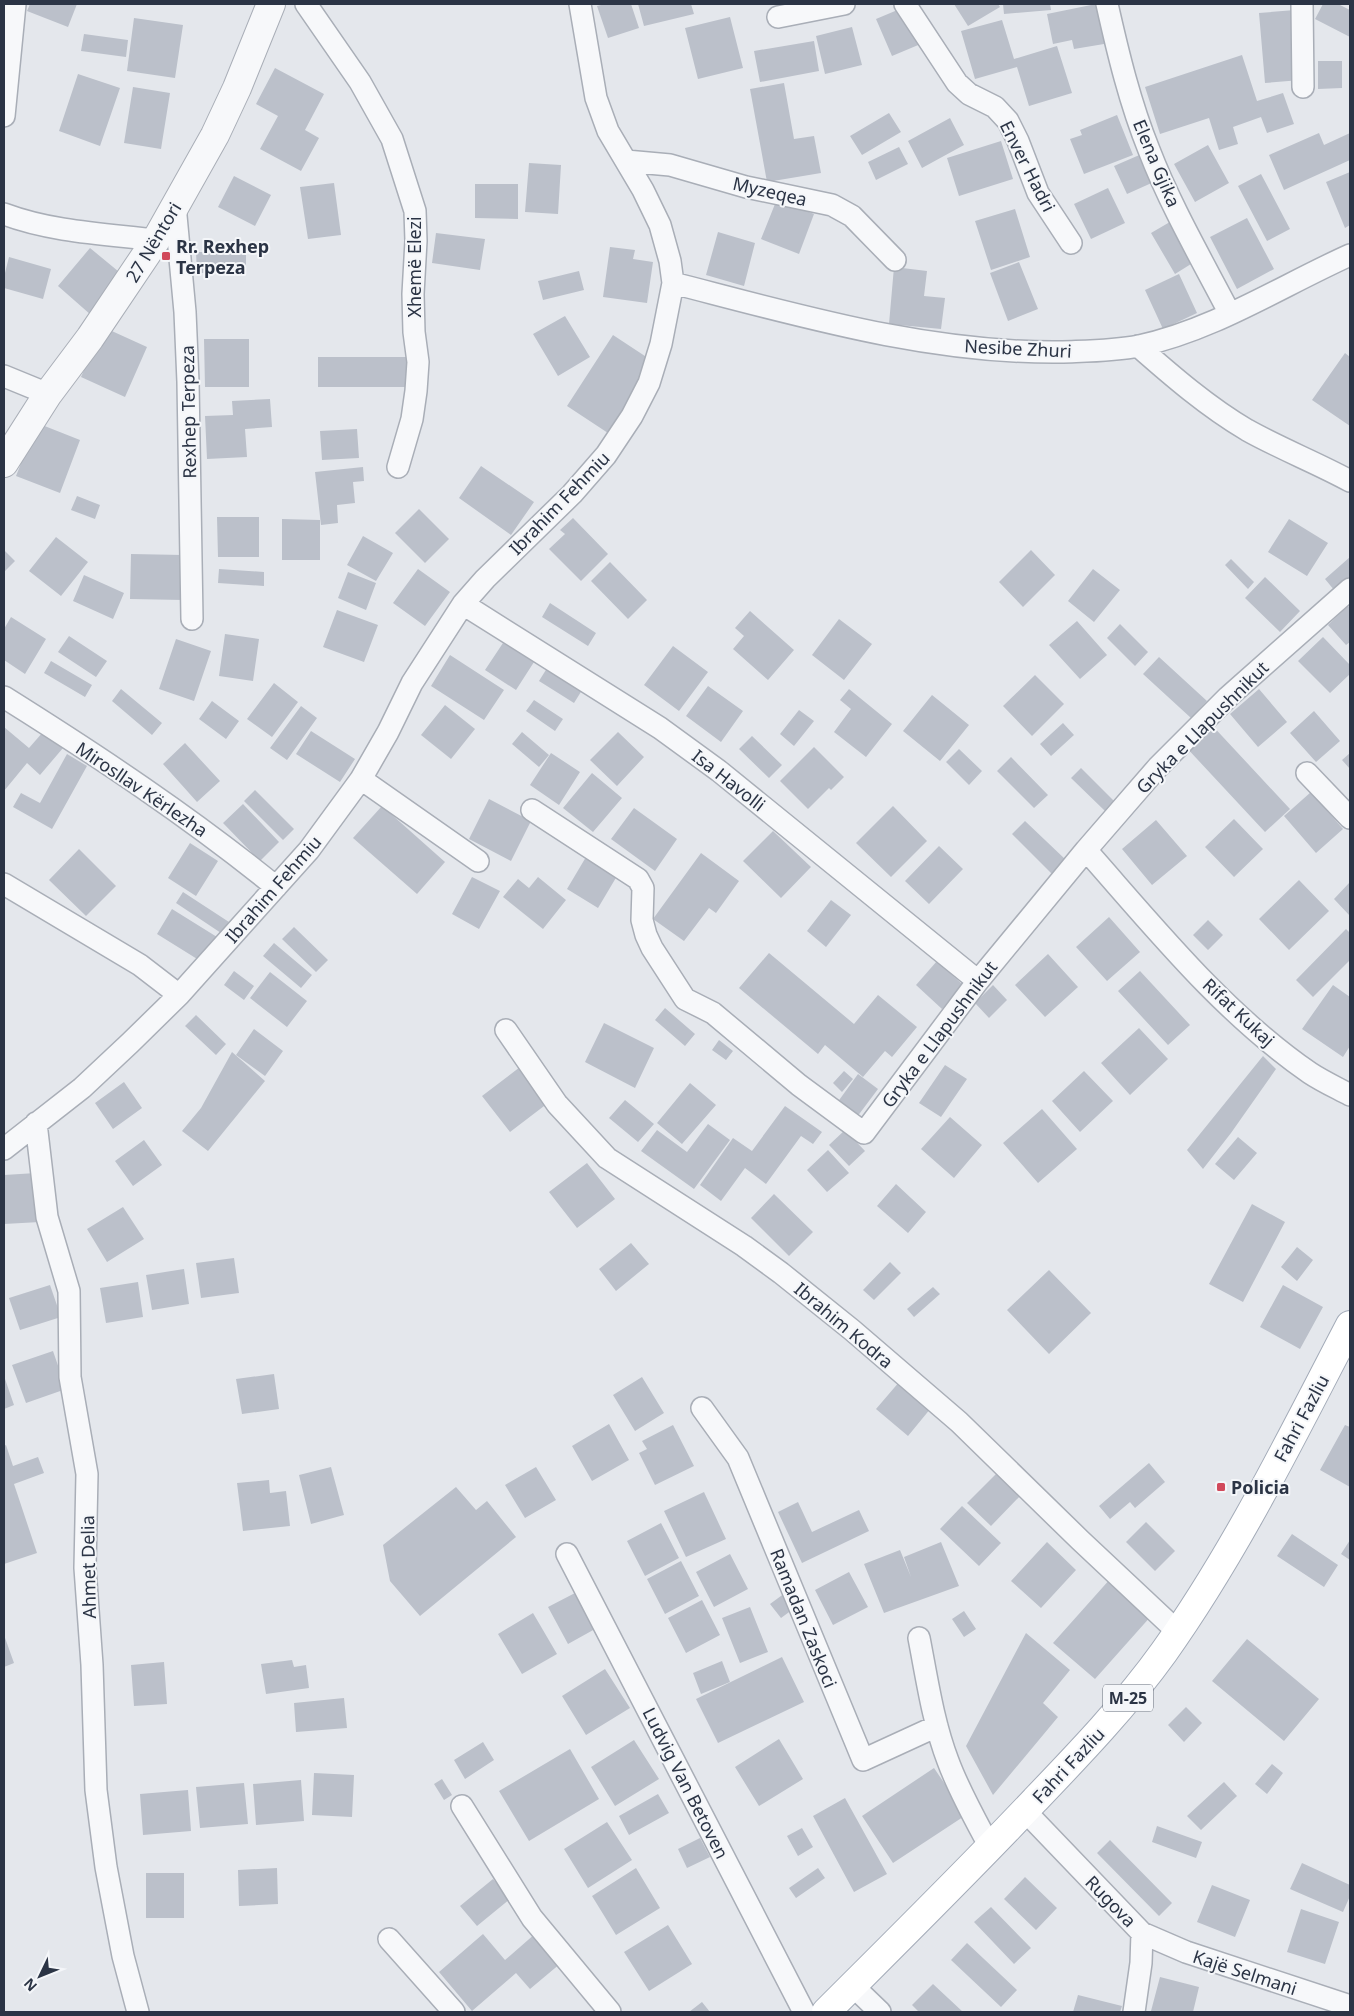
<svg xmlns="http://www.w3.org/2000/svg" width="1354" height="2016" font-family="'Noto Sans',sans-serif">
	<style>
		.building { fill: #bbc0ca }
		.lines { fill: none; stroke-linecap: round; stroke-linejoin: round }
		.minor-casing { stroke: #a9aeb7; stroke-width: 24 }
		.tertiary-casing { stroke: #a9aeb7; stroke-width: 30 }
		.primary-casing { stroke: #a3abb8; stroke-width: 30 }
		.minor { stroke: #f7f8fa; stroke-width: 21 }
		.tertiary { stroke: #f7f8fa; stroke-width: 28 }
		.primary { stroke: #fff; stroke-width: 28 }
		.poi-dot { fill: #d1495b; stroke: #f4f6f9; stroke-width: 2 }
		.labels { text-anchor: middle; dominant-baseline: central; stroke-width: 4; stroke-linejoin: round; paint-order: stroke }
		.shield { fill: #f4f6f9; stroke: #676e7b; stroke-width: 1 }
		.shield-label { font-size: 16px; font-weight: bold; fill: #2b3445 }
		.street-label { font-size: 18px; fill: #2b3445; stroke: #f4f6f9 }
		.poi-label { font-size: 18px; font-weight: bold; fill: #2b3445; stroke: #f4f6f9; text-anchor: start }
	</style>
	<rect width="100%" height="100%" fill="#e4e7ec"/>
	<path class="building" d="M30 4H77L68 27 27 11Z
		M605 4H631L639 28 608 38 597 6Z
		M638 4H691L694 14 644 26Z
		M954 4H998L1000 7 968 26Z
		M1003 4H1050L1051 10 1004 14Z
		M1096 4H1101L1110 43 1074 49 1072 40 1053 44 1047 14Z
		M1323 4H1338L1350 10V37L1315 19Z
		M907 6 923 43 892 56 876 19Z
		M1295 10 1301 80 1265 83 1259 13Z
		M730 17 743 68 698 79 685 28Z
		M134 18 183 25 175 78 127 71Z
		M1002 20 1014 59 1057 46 1072 93 1029 106 1017 67 975 79 961 31Z
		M852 27 862 65 825 74 816 36Z
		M84 34 128 40 126 57 81 51Z
		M814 41 819 71 760 82 754 51Z
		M1242 55 1257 101 1283 93 1294 124 1267 133 1261 117 1233 127 1238 144 1219 150 1209 118 1160 134 1145 87Z
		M1318 61H1342V88L1318 89Z
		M275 68 324 94 305 130 319 138 301 171 260 149 278 116 256 104Z
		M78 74 120 88 100 146 59 131Z
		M784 83 794 139 814 136 821 173 767 182 750 89Z
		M133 87 170 93 161 149 124 143Z
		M889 113 901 132 862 155 850 136Z
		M1117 115 1133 155 1084 174 1070 139 1082 135 1080 130Z
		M950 118 964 145 922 168 908 141Z
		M1319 133 1324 145 1350 133V160L1284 190 1269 155Z
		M1001 141 1013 179 959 196 947 158Z
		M1208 145 1229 183 1195 202 1174 164Z
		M899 147 908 164 876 180 868 162Z
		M1144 153 1156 181 1127 194 1114 166Z
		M529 163 561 165 558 214 525 212Z
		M1350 172V225L1345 228 1326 182Z
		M1261 174 1290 229 1267 241 1238 186Z
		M234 176 271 195 255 226 218 207Z
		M334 183 341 235 308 239 300 187Z
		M475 184H518V219L475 218Z
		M1108 188 1125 223 1091 239 1074 204Z
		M777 199 814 214 799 254 761 239Z
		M1015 209 1030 257 991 270 975 221Z
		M1247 218 1274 269 1237 289 1210 237Z
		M1175 219 1199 259 1175 274 1151 233Z
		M718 232 755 243 744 286 706 275Z
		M436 233 485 239 480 270 432 263Z
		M610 247 635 250 633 259 653 262 647 303 603 297Z
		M90 248 124 276 91 315 58 286Z
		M196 252H246V273H197Z
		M9 257 51 269 43 299 4 288V277Z
		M1019 262 1038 309 1008 321 990 273Z
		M894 267 927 271 924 296 945 298 941 329 889 324Z
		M579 271 584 290 543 300 538 281Z
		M1179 274 1197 313 1163 329 1145 290Z
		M565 316 590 357 558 376 533 334Z
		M103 327 147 347 125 397 81 377Z
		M613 335 654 362 608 433 567 406Z
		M204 339H249V387H205Z
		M1345 353 1350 357V426L1312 400Z
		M318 357H407V387H318Z
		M270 399 272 427 245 429 247 457 207 459 205 416 233 415 232 401Z
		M37 423 80 440 60 493 16 476Z
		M357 429 359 458 322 460 320 431Z
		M481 466 534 502 511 535 459 498Z
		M363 467 364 481 353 482 355 503 337 505 338 523 321 525 315 472Z
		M77 496 100 505 95 519 71 510Z
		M419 509 449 539 425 563 395 533Z
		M217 517H259V557H218Z
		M573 518 608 554 581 581 549 549 565 534 560 530Z
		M282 519 320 520V560H282Z
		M1289 519 1328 543 1307 576 1268 552Z
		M363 536 393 553 376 581 347 565Z
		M56 537 88 562 61 596 29 571Z
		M4 550 15 561 4 572Z
		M1031 550 1055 575 1023 607 999 582Z
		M131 554 183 555V600L130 599Z
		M1350 557V586L1339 596 1325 579Z
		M1231 559 1254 582 1248 589 1225 565Z
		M610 562 647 600 628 619 591 581Z
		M219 569 264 572V586L218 583Z
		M418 569 450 592 425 626 393 603Z
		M1093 569 1120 590 1094 622 1068 601Z
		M348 572 376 583 366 610 338 598Z
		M84 575 124 593 113 619 73 601Z
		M1265 577 1300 611 1280 632 1245 598Z
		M550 603 596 633 588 646 542 617Z
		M1348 606 1350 608V642L1346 645 1328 625Z
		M337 610 378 625 364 662 323 647Z
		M750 611 794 650 768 680 733 649 744 636 735 628Z
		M11 617 46 639 25 674 4 660V629Z
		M839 619 872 644 844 680 812 655Z
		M1077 621 1107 655 1080 679 1049 645Z
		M1120 624 1148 652 1135 666 1107 638Z
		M225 634 259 639 253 681 219 676Z
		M69 636 107 661 96 677 58 652Z
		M1323 637 1350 665V674L1330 693 1298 661Z
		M176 639 211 651 194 701 159 689Z
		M503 643 534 662 516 690 485 670Z
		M673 646 708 672 679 711 644 685Z
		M450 655 504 690 484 720 431 686Z
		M1159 657 1207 701 1191 718 1143 674Z
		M51 661 92 685 85 697 44 673Z
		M549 665 584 687 574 703 539 681Z
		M1035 675 1064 704 1032 736 1003 706Z
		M274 683 298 702 272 737 247 719Z
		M708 686 743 711 721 742 686 716Z
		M121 689 162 723 152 735 112 701Z
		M849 689 892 724 866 757 834 732 851 709 840 700Z
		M1259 689 1287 722 1258 747 1230 714Z
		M932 695 969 725 940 761 903 731Z
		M534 700 563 719 555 731 526 711Z
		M212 701 239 721 226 739 199 719Z
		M445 705 475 729 451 759 421 735Z
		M301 706 317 718 287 760 270 748Z
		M799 710 814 721 794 746 780 734Z
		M1314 711 1340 741 1316 762 1290 733Z
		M1209 722 1290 809 1265 832 1184 745Z
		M1063 723 1074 735 1051 756 1040 744Z
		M4 727 29 748 43 732 63 748 40 775 27 763 4 791Z
		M311 731 355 759 340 782 296 754Z
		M522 732 549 755 539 767 512 744Z
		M618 732 644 757 617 786 590 760Z
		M752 736 782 765 769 778 739 749Z
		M185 743 220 781 197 802 163 764Z
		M814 747 844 777 831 790 829 788 808 809 780 781Z
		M959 749 982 771 969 785 946 762Z
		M551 753 580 772 559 805 530 785Z
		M1350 753V769L1342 760Z
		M67 754 87 766 52 829 13 807 21 793 40 803Z
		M1011 757 1048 795 1034 808 997 771Z
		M1081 768 1114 801 1105 811 1071 778Z
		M592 773 622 798 593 832 563 808Z
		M255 790 294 829 283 840 244 801Z
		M1311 792 1343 829 1316 853 1284 816Z
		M489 799 531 821 511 861 469 839Z
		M243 804 279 842 260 861 223 823Z
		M382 806 445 862 417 894 353 838Z
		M893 806 927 841 891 877 856 843Z
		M634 808 677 839 655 871 611 839Z
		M1234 819 1263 849 1234 877 1205 847Z
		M1156 820 1187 856 1152 885 1122 849Z
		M1025 821 1066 860 1052 874 1012 834Z
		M773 831 811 867 781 898 743 861Z
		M190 843 218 861 196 896 168 878Z
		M939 846 963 869 929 904 905 881Z
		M79 849 116 886 86 916 49 880Z
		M701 853 739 881 716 913 709 908 684 941 653 919Z
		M586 857 617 876 598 908 567 889Z
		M472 877 500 891 479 929 452 914Z
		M538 877 566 900 543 929 503 897 518 879 529 888Z
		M1299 880 1329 911 1289 950 1259 919Z
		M1350 882V916L1334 899Z
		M183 892 229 922 221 933 176 903Z
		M831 900 851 915 826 947 807 931Z
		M172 909 217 937 202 962 157 934Z
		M1109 917 1140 952 1107 981 1076 947Z
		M1208 920 1223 935 1208 950 1193 935Z
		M294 927 328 960 316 972 282 939Z
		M1346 929 1350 933V960L1313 997 1296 980Z
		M274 943 312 975 301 988 263 956Z
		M769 953 854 1024 878 995 917 1027 892 1057 885 1051 863 1077 825 1045 818 1054 739 988Z
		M1048 954 1078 987 1045 1017 1015 985Z
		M937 961 963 985 942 1009 916 985Z
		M234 971 254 986 244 1000 224 985Z
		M1140 971 1190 1025 1168 1045 1118 991Z
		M270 972 307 1001 287 1027 250 998Z
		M993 985 1007 1000 989 1018 975 1003Z
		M1333 985 1350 997V1046L1343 1057 1302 1029Z
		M665 1008 695 1034 685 1046 655 1020Z
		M196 1015 226 1044 216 1055 185 1026Z
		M604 1023 654 1048 635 1088 585 1062Z
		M1139 1028 1168 1059 1130 1095 1101 1063Z
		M254 1029 283 1051 265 1076 236 1055Z
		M719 1040 733 1051 726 1060 712 1050Z
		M232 1052 265 1081 208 1151 182 1131 201 1108Z
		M1263 1056 1276 1069 1231 1133 1203 1169 1187 1150Z
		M945 1065 967 1079 941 1117 919 1103Z
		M520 1067 548 1103 510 1132 482 1096Z
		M844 1071 853 1079 842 1092 833 1083Z
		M1084 1071 1113 1101 1080 1132 1052 1101Z
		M858 1074 878 1089 857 1117 837 1103Z
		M124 1082 142 1108 113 1129 95 1103Z
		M690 1083 716 1105 682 1144 657 1123Z
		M625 1100 654 1124 638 1142 609 1118Z
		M785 1106 822 1132 813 1144 801 1136 766 1184 745 1168 721 1201 700 1185 733 1138 752 1151Z
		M1042 1109 1077 1149 1038 1183 1003 1143Z
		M950 1117 982 1145 954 1178 921 1149Z
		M708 1124 730 1140 694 1189 641 1151 657 1130 687 1152Z
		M845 1130 865 1151 849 1166 829 1145Z
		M1238 1137 1257 1153 1234 1180 1215 1164Z
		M144 1140 162 1165 133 1186 115 1161Z
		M828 1150 849 1173 827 1192 807 1170Z
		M587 1163 615 1199 577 1228 549 1192Z
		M36 1173 40 1222 4 1224V1175Z
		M896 1184 926 1212 908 1233 877 1206Z
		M774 1194 813 1232 789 1256 751 1218Z
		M1252 1204 1285 1222 1243 1302 1209 1284Z
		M123 1207 144 1239 107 1262 87 1229Z
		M631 1243 649 1264 616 1291 599 1269Z
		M1297 1247 1313 1260 1297 1281 1281 1267Z
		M234 1258 239 1293 201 1298 196 1263Z
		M890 1262 901 1273 874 1300 863 1290Z
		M184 1269 189 1304 152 1310 146 1275Z
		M1049 1270 1091 1313 1049 1354 1007 1310Z
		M138 1282 143 1317 106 1323 100 1288Z
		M50 1285 61 1317 20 1330 9 1298Z
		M1283 1285 1323 1307 1300 1349 1260 1327Z
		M933 1287 940 1294 914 1317 907 1309Z
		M53 1351 66 1389 26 1403 12 1365Z
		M274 1374 279 1409 242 1414 236 1379Z
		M4 1376 14 1405 4 1409Z
		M642 1377 664 1413 635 1431 613 1395Z
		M900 1381 931 1408 908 1436 876 1409Z
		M609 1424 629 1460 592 1481 572 1446Z
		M673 1425 694 1466 655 1485 639 1453 647 1449 642 1441Z
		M1345 1425 1350 1427V1487L1320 1470Z
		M6 1445 13 1466 38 1457 44 1473 14 1484 37 1553 4 1564V1446Z
		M1149 1463 1165 1482 1135 1508 1130 1502 1110 1519 1099 1506Z
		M331 1467 344 1515 311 1524 299 1475Z
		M536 1467 556 1500 525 1518 505 1485Z
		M998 1472 1021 1495 991 1526 967 1503Z
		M269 1480 270 1493 286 1491 290 1526 243 1531 237 1483Z
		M456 1487 476 1510 487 1501 516 1537 420 1616 390 1581 383 1545Z
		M704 1492 726 1539 686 1557 664 1511Z
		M798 1502 812 1532 859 1510 869 1531 802 1563 778 1512Z
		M962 1506 1001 1543 979 1566 940 1529Z
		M1146 1522 1175 1551 1155 1571 1126 1542Z
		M661 1523 679 1558 645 1576 627 1541Z
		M1292 1534 1338 1565 1324 1587 1277 1556Z
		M1350 1540V1560L1341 1554Z
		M941 1542 959 1586 884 1613 864 1564 900 1550 911 1577 904 1557Z
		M1047 1542 1076 1570 1041 1608 1011 1581Z
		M730 1554 748 1589 714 1607 696 1572Z
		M681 1561 699 1596 665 1614 647 1579Z
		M849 1572 868 1607 833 1625 815 1590Z
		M1111 1578 1152 1615 1095 1679 1053 1643Z
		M575 1593 595 1629 568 1644 548 1607Z
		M785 1593 796 1607 781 1618 770 1604Z
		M702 1600 720 1635 686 1653 668 1618Z
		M750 1607 768 1652 740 1663 722 1618Z
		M964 1611 976 1629 964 1637 952 1619Z
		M533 1613 557 1654 522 1674 498 1634Z
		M1026 1633 1070 1670 1043 1703 1058 1717 993 1795 966 1746Z
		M4 1635 14 1663 4 1667Z
		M1247 1639 1319 1699 1284 1741 1212 1681Z
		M782 1657 804 1702 718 1743 696 1699Z
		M292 1660 294 1667 306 1665 309 1688 266 1694 261 1664Z
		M722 1661 730 1682 701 1694 693 1673Z
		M164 1662 167 1704 134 1706 131 1665Z
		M605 1669 630 1708 586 1735 562 1696Z
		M344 1698 347 1728 296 1732 294 1703Z
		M1186 1707 1202 1723 1184 1742 1168 1725Z
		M779 1739 803 1779 759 1806 735 1767Z
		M634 1740 659 1779 615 1806 591 1767Z
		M483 1742 494 1760 465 1779 454 1760Z
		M570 1749 599 1799 529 1841 499 1791Z
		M1272 1764 1283 1773 1267 1794 1255 1784Z
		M934 1768 966 1815 893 1863 862 1816Z
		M314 1773 354 1775 352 1817 312 1815Z
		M442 1779 452 1795 444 1800 434 1784Z
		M301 1780 304 1821 256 1825 253 1784Z
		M1224 1782 1237 1796 1201 1830 1187 1816Z
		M244 1783 248 1824 200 1828 196 1787Z
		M188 1790 191 1831 143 1835 140 1794Z
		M658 1794 669 1813 629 1835 619 1816Z
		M845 1798 887 1874 854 1892 813 1816Z
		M607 1822 632 1860 588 1888 564 1849Z
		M1157 1826 1202 1842 1196 1858 1152 1842Z
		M802 1828 813 1847 798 1856 787 1836Z
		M700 1838 710 1857 687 1868 678 1849Z
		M1110 1840 1172 1903 1159 1916 1097 1853Z
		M1302 1863 1350 1885V1896L1343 1912 1290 1889Z
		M277 1868 278 1904 239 1906 238 1870Z
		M636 1868 660 1908 616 1935 592 1896Z
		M818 1868 825 1878 796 1898 789 1888Z
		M146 1873H184V1918H146Z
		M1025 1877 1057 1908 1036 1930 1004 1899Z
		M493 1879 510 1899 477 1926 460 1906Z
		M1212 1885 1250 1900 1235 1937 1197 1922Z
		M991 1907 1031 1948 1014 1964 974 1922Z
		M1301 1909 1339 1922 1325 1964 1287 1952Z
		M668 1925 692 1964 649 1991 624 1952Z
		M536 1933 561 1963 530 1989 516 1973 472 2011 439 1972 483 1934 505 1960Z
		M967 1943 1017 1990 1001 2007 951 1960Z
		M1160 1977 1199 1987 1193 2012 1151 2011Z
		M933 1984 963 2012H919L912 2005Z
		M1078 1995 1122 2006 1120 2012H1073Z
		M702 2002 710 2012H689Z"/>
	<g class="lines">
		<defs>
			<path id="minor" d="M306 4 360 82 392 139 415 211 416 241 413 294 414 332 418 362 416 391 412 419 398 467
				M905 4 957 83 969 94 995 107 1008 121 1018 141 1038 193 1071 243
				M1107 4C1118 53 1130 103 1149 150 1171 207 1202 260 1230 314
				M1302 4 1303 87
				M778 17 844 4
				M4 116 15 4
				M626 161 670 165 746 187 832 205 852 216 895 260
				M175 205 185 312 188 382 192 619
				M4 214C52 232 105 234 156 240
				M673 283C801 316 930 354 1063 352 1088 351 1114 351 1139 346 1214 330 1281 286 1350 255
				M1138 346C1172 376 1208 407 1247 430 1281 449 1317 463 1350 481
				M4 376 48 394
				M463 604 660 728 719 771 978 981
				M4 697C98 756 190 817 276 887
				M1307 773 1350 818
				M361 779 478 861
				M532 810 638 879 643 888 642 920 646 935 652 948 685 999 713 1013 799 1085 864 1133 978 981 1086 850 1158 767 1228 697 1350 589
				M1086 850C1155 928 1223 1013 1310 1073 1322 1081 1337 1088 1350 1095
				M4 884 140 965 179 995
				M506 1030 557 1104 607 1158 744 1246 781 1273 852 1330 959 1422 1080 1540 1178 1632
				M36 1123 47 1217 69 1291 70 1377 87 1474 85 1568 92 1665 96 1790 106 1867 123 1956 138 2012
				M4 1149 82 1088 130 1043 179 995 309 850 361 779 388 732 412 683 463 604 485 579 572 494 606 455 632 416 649 383 661 344 673 283 670 261 660 225 643 190 608 131 596 98 580 4
				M702 1408 738 1458 863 1760 937 1726
				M567 1554 804 2012
				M919 1638C927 1679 933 1722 948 1761 959 1791 975 1819 990 1847
				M462 1806 532 1918 610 2012
				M1025 1811 1142 1933 1186 1952 1350 2006
				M389 1939 454 2012
				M853 1986 880 2012
				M1134 2012 1141 1963 1142 1933"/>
			<path id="tertiary" d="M4 463 48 394 90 338 156 240 215 135 237 88 271 4"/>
			<path id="primary" d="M826 2012C896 1942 967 1872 1035 1800 1080 1753 1126 1705 1164 1652 1237 1549 1292 1436 1350 1325"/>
		</defs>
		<use href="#minor" class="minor-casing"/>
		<use href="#tertiary" class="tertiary-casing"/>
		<use href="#primary" class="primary-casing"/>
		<use href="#minor" class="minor"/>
		<use href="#tertiary" class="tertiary"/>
		<use href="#primary" class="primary"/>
	</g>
	<g class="poi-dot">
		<rect x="161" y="251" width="10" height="10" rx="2.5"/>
		<rect x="1216" y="1482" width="10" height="10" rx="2.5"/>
	</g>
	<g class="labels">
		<rect class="shield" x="1103" y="1684.5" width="50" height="27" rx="4"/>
		<g class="shield-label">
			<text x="1128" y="1698">M-25</text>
		</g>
		<g class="street-label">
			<text transform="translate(1157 163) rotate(67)">Elena Gjika</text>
			<text transform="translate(1028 166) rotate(63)">Enver Hadri</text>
			<text transform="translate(770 191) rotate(13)">Myzeqea</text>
			<text transform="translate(153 242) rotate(-59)">27 Nëntori</text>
			<text transform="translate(414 267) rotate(-90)">Xhemë Elezi</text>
			<text transform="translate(1018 348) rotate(3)">Nesibe Zhuri</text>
			<text transform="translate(188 412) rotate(-91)">Rexhep Terpeza</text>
			<text transform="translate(559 503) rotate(-46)">Ibrahim Fehmiu</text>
			<text transform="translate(1202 727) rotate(-45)">Gryka e Llapushnikut</text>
			<text transform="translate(729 780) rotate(38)">Isa Havolli</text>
			<text transform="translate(142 789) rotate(34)">Mirosllav Kërlezha</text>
			<text transform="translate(273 889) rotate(-49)">Ibrahim Fehmiu</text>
			<text transform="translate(1239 1012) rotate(43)">Rifat Kukaj</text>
			<text transform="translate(939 1034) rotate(-53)">Gryka e Llapushnikut</text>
			<text transform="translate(844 1325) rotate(40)">Ibrahim Kodra</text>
			<text transform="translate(1301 1418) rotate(-62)">Fahri Fazliu</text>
			<text transform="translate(88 1567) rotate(-91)">Ahmet Delia</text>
			<text transform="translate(804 1618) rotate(68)">Ramadan Zaskoci</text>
			<text transform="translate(1068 1765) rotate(-47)">Fahri Fazliu</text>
			<text transform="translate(686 1783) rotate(63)">Ludvig Van Betoven</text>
			<text transform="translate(1111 1901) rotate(46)">Rugova</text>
			<text transform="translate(1245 1972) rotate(18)">Kajë Selmani</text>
		</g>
		<g class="poi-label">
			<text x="176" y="246">Rr. Rexhep<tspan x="176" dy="21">Terpeza</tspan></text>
			<text x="1231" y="1487">Policia</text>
		</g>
	</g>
	<rect width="1354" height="2016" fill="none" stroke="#2b3445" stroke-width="10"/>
	<g transform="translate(40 1976) rotate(227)" stroke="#f4f6f9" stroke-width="4" paint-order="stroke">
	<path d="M0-4L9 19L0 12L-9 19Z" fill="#2b3445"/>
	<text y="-8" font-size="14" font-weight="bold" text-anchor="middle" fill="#2b3445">N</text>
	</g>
</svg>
